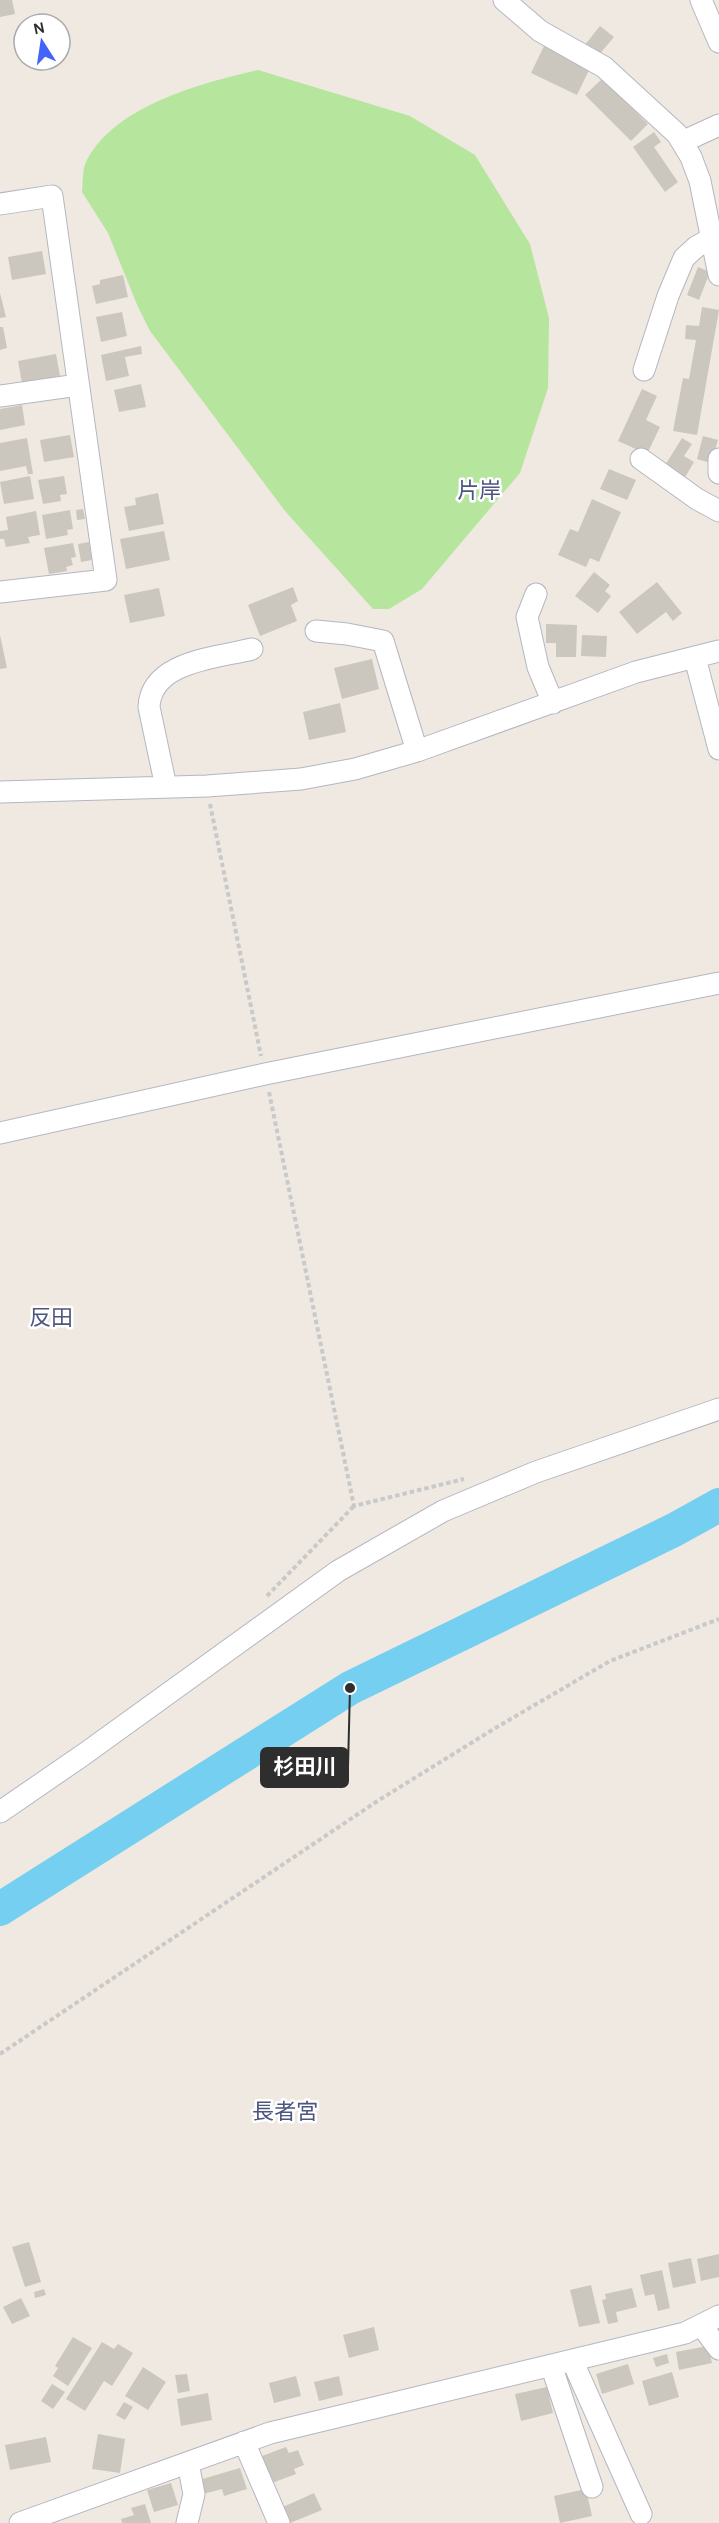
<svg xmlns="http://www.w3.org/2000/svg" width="719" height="2523" font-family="Karla,'Noto Sans JP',sans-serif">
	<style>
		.green { fill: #b6e59e }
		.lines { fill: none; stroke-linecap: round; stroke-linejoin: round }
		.river { stroke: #75cff0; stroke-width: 34 }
		.building { fill: #cbc7bf }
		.minor-casing { stroke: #b4b7c1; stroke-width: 23 }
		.path { stroke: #c9c9c9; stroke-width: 4; stroke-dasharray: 4.5 3; stroke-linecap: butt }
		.minor { stroke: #fff; stroke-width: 21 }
		.labels { text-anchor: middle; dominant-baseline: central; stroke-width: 5; stroke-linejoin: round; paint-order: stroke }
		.quarter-label { font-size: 22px; fill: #4d5680; stroke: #fff }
		.leader { fill: none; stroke: #2e2e2e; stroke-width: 2 }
		.callout-dot { fill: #2e2e2e; stroke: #fff; stroke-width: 2 }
		.callout { fill: #2e2e2e; stroke: #2e2e2e; stroke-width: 2 }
		.callout-label { font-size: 21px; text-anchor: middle; font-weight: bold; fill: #fff }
	</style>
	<rect width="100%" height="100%" fill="#efe9e1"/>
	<path class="green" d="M258 70 410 116 475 155 530 244 549 318 548 388 520 473 422 589 389 609H373L285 511 150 331 138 307 108 233 82 192C83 182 82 168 87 160 116 105 202 83 258 70Z"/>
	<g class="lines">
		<path class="river" d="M0 1909 350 1688 674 1530 719 1505"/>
	</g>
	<path class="building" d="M0 0H12L15 14 0 17Z
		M600 26 614 37 597 57 584 46Z
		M544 46 590 68 577 95 531 73Z
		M602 79 648 124 631 141 585 95Z
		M654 132 661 142 654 147 678 182 665 192 633 147Z
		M42 251 46 274 12 280 8 257Z
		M698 267 710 272 699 300 687 295Z
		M123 275 128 297 96 304 92 286 100 284V280Z
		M0 293 6 317 0 318Z
		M702 307 719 310 697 435 673 431 683 378 689 379 696 340 685 339 686 325 699 326Z
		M122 312 127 336 101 342 96 317Z
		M0 327H3L7 348 0 350Z
		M141 346 142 354 125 357 129 376 106 381 101 355Z
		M56 354 60 376 22 383 18 361Z
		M141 384 146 407 119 412 114 390Z
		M642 389 657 396 646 420 660 427 647 454 618 441Z
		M22 405 25 425 0 430V409Z
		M70 435 74 457 44 462 40 440Z
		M703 436 718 440 711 463 697 459Z
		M27 438 33 474H28L26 466 0 471V443Z
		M682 438 692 444 684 456 694 462 684 479 664 467Z
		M609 469 636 480 627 500 600 489Z
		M30 476 34 499 4 504 0 482Z
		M64 476 67 494 60 495 61 501 43 504 38 480Z
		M158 493 164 524 129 531 124 507 136 505 135 498Z
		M592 499 621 512 599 562 590 558 586 567 558 555 570 529 578 532Z
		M83 509 85 519 77 520 76 510Z
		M70 510 73 529 67 530 68 535 46 539 42 515Z
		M36 511 40 535 28 537 30 543 6 547 4 539H0V531L8 530 6 517Z
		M164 531 170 560 126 569 120 539Z
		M89 542 92 560 81 562 78 544Z
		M73 543 76 557 71 558 73 565 66 567 67 571 49 574 44 548Z
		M594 572 610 585 605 591 611 596 598 613 575 596Z
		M657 582 682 613 673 621 666 612 637 634 619 612Z
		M293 587 298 601 291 605 297 621 260 636 248 605Z
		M159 588 165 616 130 623 124 595Z
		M546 624 577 625 576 657H556V643H546Z
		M0 635 7 668 0 669Z
		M582 635 607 636 606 657 581 656Z
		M372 659 379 689 342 699 334 668Z
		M340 703 346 732 309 740 303 712Z
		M29 2242 41 2282 25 2287 12 2247Z
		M719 2254V2277L701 2281 697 2259Z
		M691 2258 696 2283 673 2288 668 2263Z
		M662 2270 670 2308 658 2311 654 2294 645 2296 640 2275Z
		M591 2285 600 2323 579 2327 570 2290Z
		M632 2288 637 2307 616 2312 618 2322 608 2324 602 2300 606 2299 605 2294Z
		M44 2289 46 2295 35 2298 34 2292Z
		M21 2298 30 2316 12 2324 3 2307Z
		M374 2327 379 2350 349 2358 343 2335Z
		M73 2337 92 2348 68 2386 53 2376 58 2368 55 2366Z
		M102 2342 114 2349 118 2344 133 2353 112 2386 104 2381 85 2411 66 2399Z
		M708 2346 712 2363 679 2370 676 2352Z
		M667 2354 669 2363 656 2367 653 2358Z
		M628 2364 634 2384 602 2394 596 2374Z
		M143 2367 166 2382 148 2410 125 2396Z
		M672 2372 679 2397 649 2406 642 2381Z
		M187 2374 190 2391 178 2393 175 2375Z
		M296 2376 301 2396 274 2403 269 2383Z
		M339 2376 343 2395 319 2401 314 2382Z
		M52 2384 65 2392 53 2409 41 2401Z
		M547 2387 553 2413 521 2421 515 2394Z
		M208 2393 212 2420 181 2426 177 2399Z
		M124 2402 133 2407 125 2420 116 2415Z
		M98 2434 125 2439 120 2473 92 2469Z
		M46 2437 51 2462 10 2470 5 2445Z
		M286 2447 289 2453 298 2450 304 2465 294 2469 296 2474 272 2483 262 2456Z
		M240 2468 247 2489 224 2496 222 2489 203 2494 199 2480Z
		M171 2483 178 2505 154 2512 147 2490Z
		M586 2489 592 2516 560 2523 554 2496Z
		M314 2493 322 2510 290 2523 283 2507Z
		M145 2504 151 2523H122L121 2519 134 2515 131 2508Z"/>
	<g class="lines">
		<defs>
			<path id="minor" d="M504 0 540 31 604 67 677 134 691 157 700 181 719 275
				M701 0 719 42
				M682 142 719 125
				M0 204 52 196 106 580 0 592
				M644 370 668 296 684 258 696 247 712 238
				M0 396 78 385
				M641 459 697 499 719 511
				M719 459V473
				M536 594 527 617 538 667 553 703
				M316 631 347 634 383 641 417 751
				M695 658 719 749
				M166 787 149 707C151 661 217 658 252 649
				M0 792 207 786 301 779 355 769 417 751 636 672 719 651
				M0 1133 265 1074 719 983
				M0 1812 83 1755 338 1571 443 1511 536 1472 719 1409
				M701 2325 719 2349
				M572 2360 641 2514
				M551 2365 592 2487
				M244 2442 279 2523
				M20 2523 270 2433 685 2333 719 2316
				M187 2523 194 2494 188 2463"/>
		</defs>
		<use href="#minor" class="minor-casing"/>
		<path class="path" d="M210 804 261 1056
			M269 1092 354 1506 464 1479
			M267 1596 354 1506
			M0 2054 379 1800 497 1727 610 1661 719 1619"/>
		<use href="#minor" class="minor"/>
	</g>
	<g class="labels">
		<g class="quarter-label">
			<text x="479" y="491">片岸</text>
			<text x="51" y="1318">反田</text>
			<text x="285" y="2112">長者宮</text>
		</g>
	</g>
	<path class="leader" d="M350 1688L348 1767"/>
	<circle class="callout-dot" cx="350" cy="1688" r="6"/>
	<rect class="callout" x="261" y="1748" width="87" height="39" rx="6"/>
	<g class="callout-label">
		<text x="305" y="1774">杉田川</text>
	</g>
	<g transform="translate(42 42) rotate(348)"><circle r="28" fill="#ffffff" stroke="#ababab" stroke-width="1.5"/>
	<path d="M0-4.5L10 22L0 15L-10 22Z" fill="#4264fb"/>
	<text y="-9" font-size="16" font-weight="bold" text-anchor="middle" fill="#2e2e2e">N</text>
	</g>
</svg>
